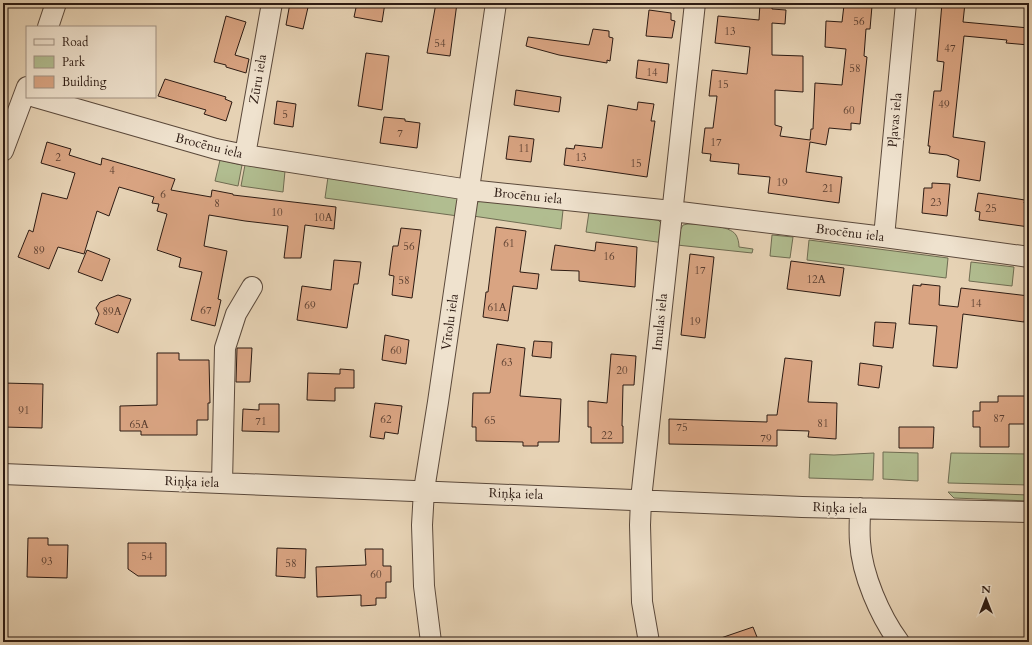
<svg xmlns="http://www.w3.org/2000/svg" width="1032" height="645" font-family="Cardo,serif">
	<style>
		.green { fill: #b1bd90; stroke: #6f6c52 }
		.building { fill: #d9a482; stroke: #2d1b13 }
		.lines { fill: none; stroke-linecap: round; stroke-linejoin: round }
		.minor-casing { stroke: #5b493b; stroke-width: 22 }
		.minor { stroke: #efe2ce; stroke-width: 20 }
		.labels { text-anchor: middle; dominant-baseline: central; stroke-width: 4; stroke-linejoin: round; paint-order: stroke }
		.number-label { font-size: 11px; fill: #583d2f }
		.street-label { font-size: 13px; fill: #2d1b13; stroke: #efe2ce }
	</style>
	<rect width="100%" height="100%" fill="#e6d2b4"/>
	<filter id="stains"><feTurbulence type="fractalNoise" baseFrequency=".005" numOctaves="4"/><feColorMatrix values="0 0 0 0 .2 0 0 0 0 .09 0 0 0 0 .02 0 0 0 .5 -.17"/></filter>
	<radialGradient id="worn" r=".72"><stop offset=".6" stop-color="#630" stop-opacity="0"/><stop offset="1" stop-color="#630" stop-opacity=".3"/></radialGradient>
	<path class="green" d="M220 160 242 165 238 186 215 181Z
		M245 165 285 171 283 192 241 186Z
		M328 177 459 197 458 216 325 198Z
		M480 197 561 207 563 210 561 229 473 216 475 201Z
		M589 212 658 220 663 225 664 243 586 232Z
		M688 224C699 224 730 225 736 235 738 238 739 243 739 247L753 249 752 253 677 245 678 234 683 225Z
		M772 235 793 237 790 258 770 256Z
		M809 240 948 258 946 278 807 260Z
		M971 262 1014 267 1012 286 969 281Z
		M883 452 918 453V481L883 479Z
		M874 453 873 480 809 478 810 454 834 455Z
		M951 453 1029 454V485L948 483Z
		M948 492 1029 495V501L954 498Z"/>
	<path class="building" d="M290 3H309L303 29 286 25Z
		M357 3H385L382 22 354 17Z
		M436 3H457L450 56 427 53Z
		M760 3H772V9L786 10 785 24 772 23V55L803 56V92L775 90V125L782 127 780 136 810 140 811 129H813L815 83 842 85 846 49 825 47 826 21 842 22 844 5 848 6 849 3 872 6 870 29H866L864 56 867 57 860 124 851 123V130L829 128 826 145 810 142 806 172 842 177 839 203 768 193 770 177 738 174 739 164 710 161 711 154 702 153 705 128H713L717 96H709L712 70 747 74 750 47 715 43 718 16 759 20Z
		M942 3H965L963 22 1029 28V45L1006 43 1007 40 964 36 953 137 985 142 980 181 957 177 959 160 947 155 929 153 930 146H928L934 91H941L944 62 937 61Z
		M649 10 671 13V20L675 21 672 38 646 36Z
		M226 16 246 22 235 55 249 59 246 73 226 67V65L214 62Z
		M593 29 609 31V37L613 38 610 61 607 60V63L559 55 526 46 528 37 589 45Z
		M366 53 389 56 382 110 358 106Z
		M638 60 669 64 667 83 636 78Z
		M165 79 226 97 225 99 232 102 226 121 204 114 206 110 158 96Z
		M516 90 561 97 559 112 514 105Z
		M277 101 296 104 293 127 274 124Z
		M638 102 654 104 651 121H655L647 177 564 165 566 148 574 149 575 145 602 148 608 105 637 110Z
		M384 117 405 119V121L420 123 417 148 380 143Z
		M509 136 534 139 531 162 506 159Z
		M47 142 71 149 69 155 101 165 102 158 175 179 171 190 211 197 212 190 233 194V195L336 207 334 229 305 225 301 258H284L288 226 245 221 209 215 204 246 227 251 218 299 221 300 215 326 191 320 202 272 179 267 181 258 157 250 167 214 157 211 159 204 152 203 154 197 119 187 109 216 97 211 84 254 58 247 49 269 18 257 29 230 33 232 42 193 67 199 75 173 41 163Z
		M932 183 950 184 947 216 922 213 924 188H932Z
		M978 193 1025 200 1024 203 1029 204V227L979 220 980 212 975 211Z
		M496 227 526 231 520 272 539 274 537 289 513 286 508 321 483 317 486 292H488Z
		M401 228 421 230 412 298 392 295 394 276 389 275 391 260 393 246H398Z
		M596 242 637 247 635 287 579 281V271L551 270 555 245 595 251Z
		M87 250 110 259 102 281 78 272Z
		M690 254 714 257 705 338 681 335Z
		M334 260 361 262 358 284H354L347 328 297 320 302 286 331 290Z
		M791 261 844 268 840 296 787 289Z
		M921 284 940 286 939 305 958 307 961 288 1029 296V317H1025L1024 322 963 314 957 368 933 366 937 326 909 324 913 285 921 286Z
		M118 295 131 299 118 333 95 324 99 314 96 308 100 302Z
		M875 322 896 323 893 348 873 346Z
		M385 335 409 340 406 364 382 360Z
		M534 341 552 342 551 358 532 356Z
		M497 344 525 348 520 396 561 399 559 442H538V446H523V442L476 441V427H472L473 393H490Z
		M237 348H252L250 382H236Z
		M157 353H179V360H209L210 403H208V420H197V435H141V431H120V406L157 405Z
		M611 354 636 356 634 385H623L622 426H623V443H591V427H588V401L607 403Z
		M785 358 812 361 808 402 837 403 836 439 808 437 809 431 777 430V446L669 444V419L767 422V415H777Z
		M860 363 882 366 879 388 858 385Z
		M340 369 354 370V388H335V401L307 400 308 373 340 374Z
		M3 383 43 384 42 428 3 427Z
		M998 396H1025V424H1009V447H980V427H973V411H980V402H998Z
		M375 403 402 406 398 434 385 432 384 439 370 437Z
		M259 404H279V432L242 431 243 409 259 410Z
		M899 427H934L933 448H899Z
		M28 538H48V545H68L67 578 27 577Z
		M128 543H166V576H138L128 569Z
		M277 548 306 549 305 578 276 576Z
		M365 549H383V566H391V582H386V598H376V605L361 606V595L317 597 316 567 366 565Z
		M753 627 759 642H716L715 640Z"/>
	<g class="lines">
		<defs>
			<path id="minor" d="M48 27 56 3
				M35 97 216 149 245 155 469 190 672 211 884 237 1029 257
				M3 151 27 87
				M245 155 272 3
				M884 237 906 3
				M3 474 802 507 1029 512
				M222 483 225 348 236 314 252 287
				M860 508C860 520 859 531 860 542 862 575 880 616 899 642
				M431 642 424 586 422 525 424 490 438 402 496 3
				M649 642 642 602 640 525 641 499 695 3"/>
		</defs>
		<use href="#minor" class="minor-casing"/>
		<use href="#minor" class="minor"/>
	</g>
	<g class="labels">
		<g class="number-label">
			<text x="859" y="21">56</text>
			<text x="730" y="31">13</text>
			<text x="440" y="43">54</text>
			<text x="950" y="48">47</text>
			<text x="855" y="68">58</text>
			<text x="652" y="72">14</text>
			<text x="723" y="84">15</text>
			<text x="944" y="104">49</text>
			<text x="849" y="110">60</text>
			<text x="285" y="114">5</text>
			<text x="400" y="133">7</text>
			<text x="716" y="142">17</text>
			<text x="524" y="148">11</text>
			<text x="58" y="157">2</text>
			<text x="581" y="157">13</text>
			<text x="636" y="163">15</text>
			<text x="112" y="170">4</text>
			<text x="782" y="182">19</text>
			<text x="828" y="188">21</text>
			<text x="163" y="194">6</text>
			<text x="936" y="202">23</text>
			<text x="217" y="203">8</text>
			<text x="991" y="208">25</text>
			<text x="277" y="212">10</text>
			<text x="323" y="217">10A</text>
			<text x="509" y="243">61</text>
			<text x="409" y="246">56</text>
			<text x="39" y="250">89</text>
			<text x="609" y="256">16</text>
			<text x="700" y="270">17</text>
			<text x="816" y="279">12A</text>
			<text x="404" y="280">58</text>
			<text x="976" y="303">14</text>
			<text x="310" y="305">69</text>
			<text x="497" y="307">61A</text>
			<text x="206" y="310">67</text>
			<text x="112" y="311">89A</text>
			<text x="695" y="321">19</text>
			<text x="396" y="350">60</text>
			<text x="507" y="362">63</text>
			<text x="622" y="370">20</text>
			<text x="24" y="410">91</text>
			<text x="999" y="418">87</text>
			<text x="386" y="419">62</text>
			<text x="490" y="420">65</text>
			<text x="261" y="421">71</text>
			<text x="823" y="423">81</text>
			<text x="139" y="424">65A</text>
			<text x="682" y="427">75</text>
			<text x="607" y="435">22</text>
			<text x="766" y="438">79</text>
			<text x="147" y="556">54</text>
			<text x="47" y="561">93</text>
			<text x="291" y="563">58</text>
			<text x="376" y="574">60</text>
		</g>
		<g class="street-label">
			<text transform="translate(258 79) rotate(-80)">Zūru iela</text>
			<text transform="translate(895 120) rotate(-85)">Pļavas iela</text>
			<text transform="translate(209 146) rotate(14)">Brocēnu iela</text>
			<text transform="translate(528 196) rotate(6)">Brocēnu iela</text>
			<text transform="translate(850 233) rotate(7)">Brocēnu iela</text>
			<text transform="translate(450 322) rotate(-82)">Vītolu iela</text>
			<text transform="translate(660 322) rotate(-84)">Imulas iela</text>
			<text transform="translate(192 482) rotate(2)">Riņķa iela</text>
			<text transform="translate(516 494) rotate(2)">Riņķa iela</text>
			<text transform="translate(840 508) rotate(2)">Riņķa iela</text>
		</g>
	</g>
	<rect width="1032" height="645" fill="none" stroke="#e6d2b4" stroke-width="16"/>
	<rect x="4" y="4" width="1024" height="637" fill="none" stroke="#2d1b13" stroke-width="2"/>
	<rect x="8" y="8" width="1016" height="629" fill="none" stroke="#2d1b13"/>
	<rect x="26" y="26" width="130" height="72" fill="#efe2ce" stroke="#a19283"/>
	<rect x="34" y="39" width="20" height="6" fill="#efe2ce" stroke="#a19283"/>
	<text x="62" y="46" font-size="12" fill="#2d1b13">Road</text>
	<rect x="34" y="56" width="20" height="12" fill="#b1bd90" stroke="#a19283"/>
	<text x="62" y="66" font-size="12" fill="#2d1b13">Park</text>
	<rect x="34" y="76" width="20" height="12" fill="#d9a482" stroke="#a19283"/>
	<text x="62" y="86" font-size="12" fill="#2d1b13">Building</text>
	<g transform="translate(986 599)" stroke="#efe2ce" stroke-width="3" paint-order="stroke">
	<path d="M0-3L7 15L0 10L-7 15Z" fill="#2d1b13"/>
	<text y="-6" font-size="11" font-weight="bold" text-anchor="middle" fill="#2d1b13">N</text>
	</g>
	<rect width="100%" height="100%" filter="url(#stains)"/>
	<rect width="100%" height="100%" fill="url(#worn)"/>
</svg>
